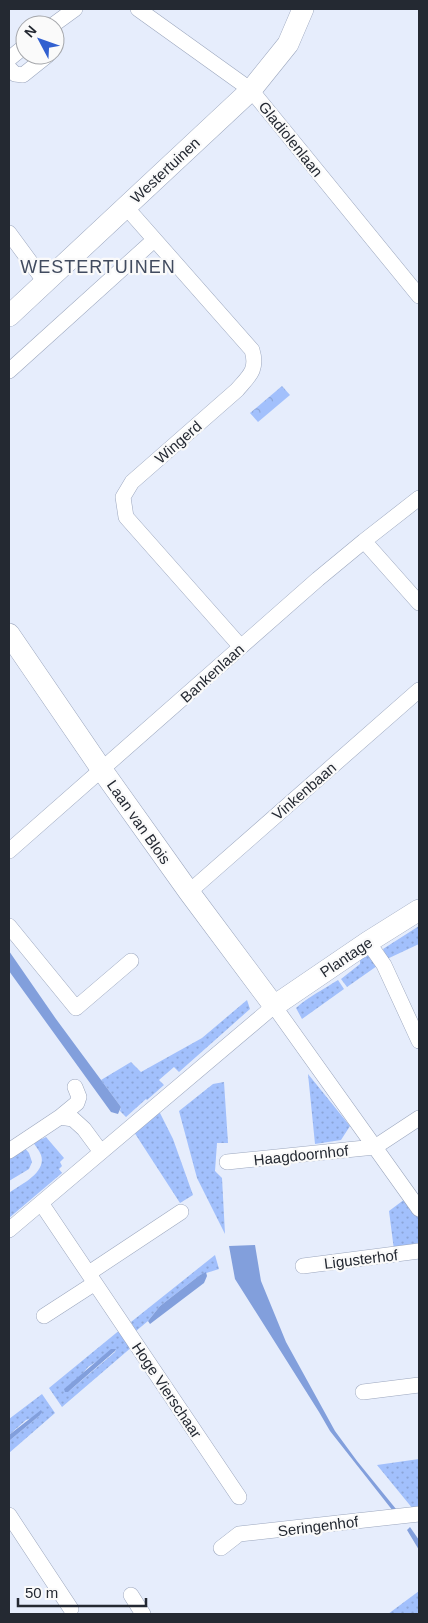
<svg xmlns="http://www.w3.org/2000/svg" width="428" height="1623" font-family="Arial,sans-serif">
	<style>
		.grass { fill: url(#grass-dots); fill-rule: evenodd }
		.park { fill: url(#park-crowns) }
		.water { fill: #829fdc }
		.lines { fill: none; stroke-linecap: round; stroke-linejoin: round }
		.street-casing { stroke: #9ca7be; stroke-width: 16 }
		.secondary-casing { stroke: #9ca7be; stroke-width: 22 }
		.street { stroke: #fff; stroke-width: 15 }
		.secondary { stroke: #fff; stroke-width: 21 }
		.labels { text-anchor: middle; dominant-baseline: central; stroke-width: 4.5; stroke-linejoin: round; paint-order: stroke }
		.street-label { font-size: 15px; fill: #242932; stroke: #fafafa }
		.quarter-label { font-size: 18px; letter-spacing: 1px; fill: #414b5f; stroke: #fafafa }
	</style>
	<defs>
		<pattern id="grass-dots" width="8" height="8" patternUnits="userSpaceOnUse" patternTransform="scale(1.25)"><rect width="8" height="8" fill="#a2c0fc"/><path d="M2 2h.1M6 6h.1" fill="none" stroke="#8ba5d8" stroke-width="1.8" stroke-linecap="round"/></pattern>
		<pattern id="park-crowns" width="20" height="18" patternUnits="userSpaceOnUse" patternTransform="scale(1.25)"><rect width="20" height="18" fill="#a2c0fc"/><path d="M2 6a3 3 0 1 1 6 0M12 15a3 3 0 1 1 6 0" fill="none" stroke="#8ba5d8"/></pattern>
	</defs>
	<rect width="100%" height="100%" fill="#e6edfc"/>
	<path class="grass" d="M419 926V944L387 959 383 949Z
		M369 953 377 966 347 987 341 979 360 964V958Z
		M338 980 344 989 302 1019 296 1008C308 997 324 989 338 980Z
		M247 1000 250 1009 179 1072 174 1067 159 1080 164 1085 147 1100 146 1099 126 1117 120 1111 121 1107 101 1080 131 1062 141 1072 202 1038Z
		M308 1074 350 1126 341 1140 315 1144Z
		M224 1082 228 1143H217L215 1171 222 1178 225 1234 197 1178 179 1111 213 1084Z
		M159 1111 173 1139 193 1195 180 1203 134 1132Z
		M40 1136 42 1139 46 1137 64 1158 60 1162 62 1166 59 1169 62 1173 9 1218V1193C20 1185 47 1173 41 1155 39 1150 35 1145 32 1141Z
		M23 1146 29 1153 32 1162 29 1169 9 1181V1156Z
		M405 1199 419 1219V1247L394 1250 389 1211Z
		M215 1255 219 1269 200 1275 160 1306 148 1321 136 1331 131 1322Z
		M121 1329 133 1346 62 1407 49 1388ZM116 1349 115 1352 68 1392 88 1367Z
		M42 1394 55 1413 9 1453V1441L39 1416 26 1420 9 1435V1419Z
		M419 1459V1508L413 1509 377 1465Z
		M419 1591V1614H388Z"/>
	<path class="park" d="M282 386 290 395 258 422 250 413Z"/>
	<path class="water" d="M9 951 56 1019 121 1107 118 1114 111 1112 9 971Z
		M255 1245 261 1281 286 1342 335 1431 357 1461 396 1509 393 1511 330 1431 319 1412 235 1279 229 1246Z
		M206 1272 207 1276 204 1283 150 1324 148 1321 160 1306 200 1275Z
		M111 1349H116L115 1351 68 1392H65L64 1389Z
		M41 1410 42 1412 39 1416 9 1441V1435Z
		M410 1527 419 1540V1550L407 1530Z"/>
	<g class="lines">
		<defs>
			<path id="street" d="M138 9 251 90 419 296
				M53 25 75 9
				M9 59 25 46
				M9 68 15 74 23 75 48 55
				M125 206 252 350C258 370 249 376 237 390L132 482 123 497 126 517 241 647
				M9 233 45 282
				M9 371 154 240
				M364 541 419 603
				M9 851 318 579 364 541 419 498
				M189 892 419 690
				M9 926 76 1008 131 961
				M368 942 384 965 419 1041
				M60 1117 77 1103 79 1097 75 1087
				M9 1151 60 1117 73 1119 84 1129 101 1152
				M227 1162 375 1147 419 1118
				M41 1203 239 1497
				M9 1230 274 1006 419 1209
				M303 1266 419 1251
				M89 1273 181 1212
				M44 1316 95 1283
				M363 1392 419 1385
				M9 1515 71 1609
				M221 1548 239 1534 419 1514
				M131 1595 143 1614"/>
			<path id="secondary" d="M9 316 251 90 288 44 303 9
				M9 634 102 770 189 892 274 1006 368 942 419 910"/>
		</defs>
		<use href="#street" class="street-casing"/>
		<use href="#secondary" class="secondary-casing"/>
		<use href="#street" class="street"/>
		<use href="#secondary" class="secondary"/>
	</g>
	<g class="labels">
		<g class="street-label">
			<text transform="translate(291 139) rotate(51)">Gladiolenlaan</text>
			<text transform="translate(165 170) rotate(-43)">Westertuinen</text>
			<text transform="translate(178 442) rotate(-41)">Wingerd</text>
			<text transform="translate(212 673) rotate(-42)">Bankenlaan</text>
			<text transform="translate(304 791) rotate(-41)">Vinkenbaan</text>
			<text transform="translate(139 822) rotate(55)">Laan van Blois</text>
			<text transform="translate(346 957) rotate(-34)">Plantage</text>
			<text transform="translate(301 1155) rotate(-6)">Haagdoornhof</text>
			<text transform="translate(361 1259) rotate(-7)">Ligusterhof</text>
			<text transform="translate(167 1390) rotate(56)">Hoge Vierschaar</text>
			<text transform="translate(318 1526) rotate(-7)">Seringenhof</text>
		</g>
		<g class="quarter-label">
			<text x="98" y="267">WESTERTUINEN</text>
		</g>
	</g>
	<rect width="428" height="1623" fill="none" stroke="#242932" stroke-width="20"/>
	<g transform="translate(40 40) rotate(311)"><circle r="24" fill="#fafafa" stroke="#a4a6aa"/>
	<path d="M0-4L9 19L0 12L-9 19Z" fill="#3260d0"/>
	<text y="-8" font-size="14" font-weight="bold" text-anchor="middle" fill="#242932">N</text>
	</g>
	<path d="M18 1598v8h128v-8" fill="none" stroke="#242932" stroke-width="2.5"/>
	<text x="25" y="1598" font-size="15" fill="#242932" stroke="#fafafa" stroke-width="4" paint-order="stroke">50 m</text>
</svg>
